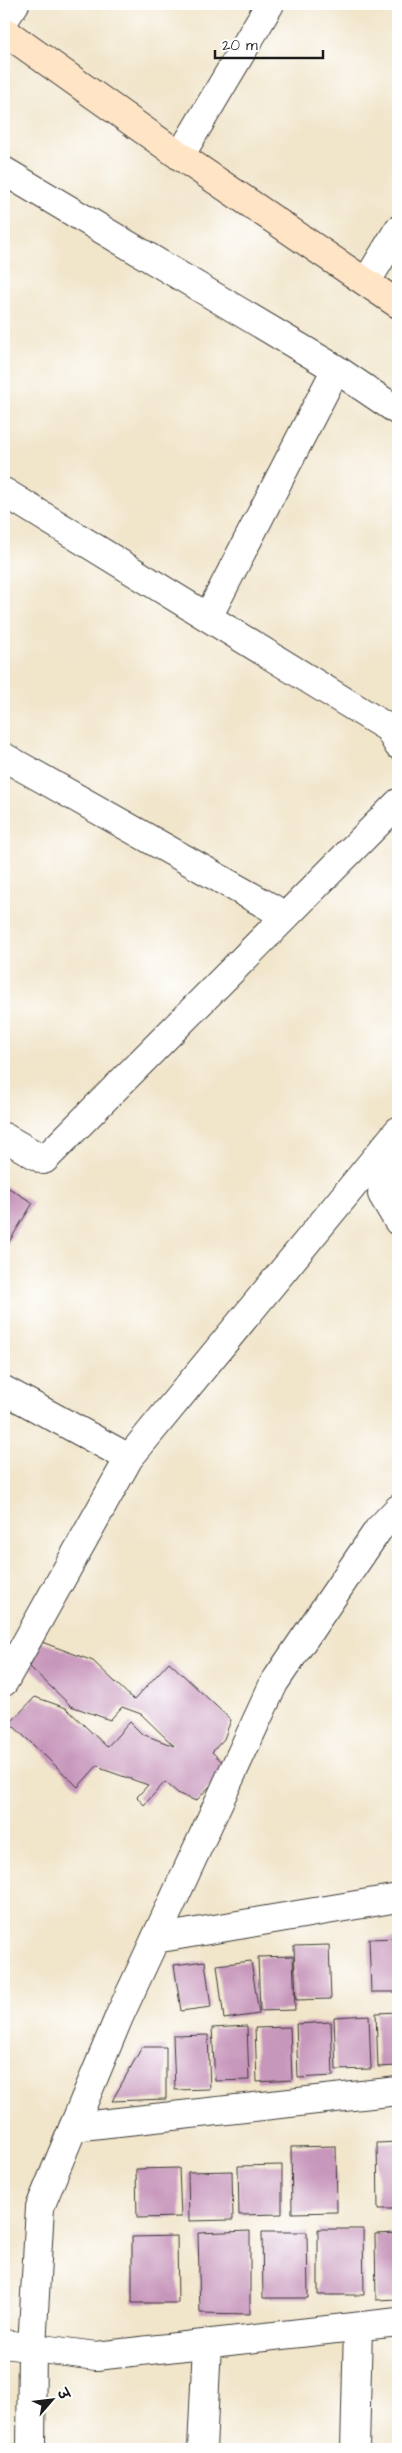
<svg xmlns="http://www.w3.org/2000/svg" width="402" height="2453" font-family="'Architects Daughter','Playpen Sans Deva',sans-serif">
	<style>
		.building { fill: #c796bb }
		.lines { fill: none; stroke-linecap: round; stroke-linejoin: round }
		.street-casing { stroke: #3c3a36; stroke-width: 30 }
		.secondary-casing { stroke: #3c3a36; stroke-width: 30 }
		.street { stroke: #fff; stroke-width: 28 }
		.secondary { stroke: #ffe4c6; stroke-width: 28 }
	</style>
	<rect width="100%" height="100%" fill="#fff"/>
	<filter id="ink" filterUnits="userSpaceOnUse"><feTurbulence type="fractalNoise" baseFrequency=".02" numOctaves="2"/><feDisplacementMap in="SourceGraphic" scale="10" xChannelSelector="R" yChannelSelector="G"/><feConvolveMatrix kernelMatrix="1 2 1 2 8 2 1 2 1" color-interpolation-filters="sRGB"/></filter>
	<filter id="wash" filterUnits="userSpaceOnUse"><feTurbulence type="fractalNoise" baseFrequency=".0096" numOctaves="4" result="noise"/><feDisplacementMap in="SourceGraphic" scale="20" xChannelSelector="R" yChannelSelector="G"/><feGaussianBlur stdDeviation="1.12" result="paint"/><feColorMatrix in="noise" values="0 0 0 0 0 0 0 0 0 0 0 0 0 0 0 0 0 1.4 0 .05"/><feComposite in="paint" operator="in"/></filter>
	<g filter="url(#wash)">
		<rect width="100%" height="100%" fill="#f1e5ca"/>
		<g id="blocks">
			<path class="building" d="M4 1185 33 1203 4 1250Z
				M39 1641 93 1661 134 1700 169 1662 231 1720 224 1739 212 1752 228 1767 196 1801 179 1794 165 1782 144 1805 137 1797 148 1785 102 1769 98 1765 78 1787 10 1723 35 1697 66 1708 107 1747 130 1722 142 1734 174 1746 141 1714 122 1707 110 1720 71 1706 30 1667Z
				M398 1938V1992H371L369 1939Z
				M329 1945 331 1999 296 2000 294 1946Z
				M293 1956 295 2010 260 2011 258 1957Z
				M205 1961 211 2007 181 2011 174 1965Z
				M251 1961 259 2014 224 2019 217 1965Z
				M398 2012V2066L378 2067 376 2013Z
				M369 2015 371 2069 336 2070 334 2017Z
				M331 2022 333 2076 298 2078 296 2024Z
				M247 2026 249 2080 215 2081 212 2028Z
				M290 2027 292 2080 257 2082 255 2028Z
				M208 2035 210 2089 175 2090 173 2036Z
				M142 2047H166V2099L112 2101Z
				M398 2142V2209H378L377 2143Z
				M336 2146 337 2212 292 2213 291 2147Z
				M282 2165V2214L239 2215 238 2166Z
				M179 2168 181 2217 137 2218 136 2169Z
				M232 2171 233 2220 189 2221 188 2172Z
				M318 2229H363L364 2295H318Z
				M250 2231V2314L200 2313 198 2233Z
				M262 2232H307L308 2298H263Z
				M398 2233V2299L376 2300 375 2234Z
				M177 2236 178 2303H132V2237Z"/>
		</g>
	</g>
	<g filter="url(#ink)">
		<use href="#blocks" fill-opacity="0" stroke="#3c3a36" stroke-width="1"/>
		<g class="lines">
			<defs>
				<path id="street" d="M4 20 15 4
					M180 156 270 4
					M4 171 336 369 208 617
					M367 281 398 230
					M336 369 398 411
					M4 492 388 728 398 745
					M4 757 286 916
					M4 1137 44 1160 398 803
					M387 1144 382 1194 398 1221
					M4 1390 129 1458 4 1682
					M129 1458 398 1131
					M155 1939 398 1898
					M73 2127 398 2091
					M4 2344 96 2356 398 2322
					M31 2449 32 2347 40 2207 119 2017 274 1683 378 1530 398 1509
					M202 2449 207 2344
					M355 2449 358 2327"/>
				<path id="secondary" d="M4 31 180 156 398 304"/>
			</defs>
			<use href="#street" class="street-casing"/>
			<use href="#secondary" class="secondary-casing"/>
			<use href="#street" class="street"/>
			<use href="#secondary" class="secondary"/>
		</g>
	</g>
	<rect width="402" height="2453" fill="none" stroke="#fff" stroke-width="20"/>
	<g transform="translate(52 2400) rotate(62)" stroke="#ffffff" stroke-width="4" paint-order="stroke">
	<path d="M0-4L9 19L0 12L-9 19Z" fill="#1c1c1c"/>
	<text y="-8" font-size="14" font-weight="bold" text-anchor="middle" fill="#1c1c1c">उ</text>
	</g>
	<path d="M215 50v8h108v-8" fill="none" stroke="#1c1c1c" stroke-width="2.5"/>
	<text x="222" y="50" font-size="15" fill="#1c1c1c" stroke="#ffffff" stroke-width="4" paint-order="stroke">20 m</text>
</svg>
